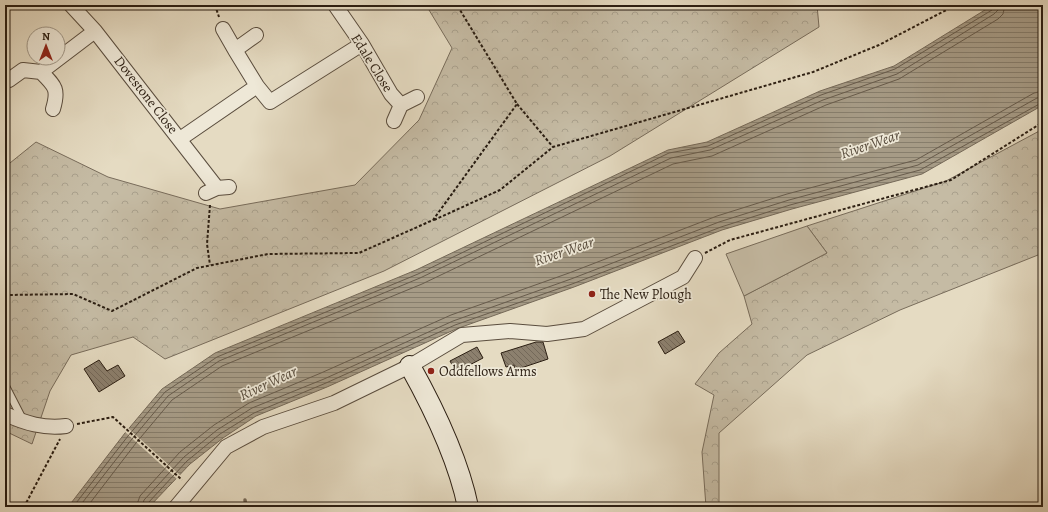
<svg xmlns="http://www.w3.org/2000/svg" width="1048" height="512" font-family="Alegreya,serif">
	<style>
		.forest { fill: url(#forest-crowns); stroke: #786c5b }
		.park { fill: #c5bba4; stroke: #786c5b }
		.water { fill: url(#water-rules); stroke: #756958 }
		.pier { fill: #e5dbc2 }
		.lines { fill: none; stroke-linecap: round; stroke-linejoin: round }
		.shore { stroke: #685c4c; stroke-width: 1 }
		.stream { stroke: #756958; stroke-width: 3.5 }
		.building { fill: url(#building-back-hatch); stroke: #2b1e12 }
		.lane-casing { stroke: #5a4d3e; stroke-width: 9 }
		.street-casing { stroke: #5a4d3e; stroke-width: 16 }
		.secondary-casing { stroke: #2b1e12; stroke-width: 22 }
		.path { stroke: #2b1e12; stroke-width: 2; stroke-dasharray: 3 2; stroke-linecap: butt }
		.lane { stroke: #eee8d7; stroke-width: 7 }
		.street { stroke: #eee8d7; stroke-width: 14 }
		.secondary { stroke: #eee8d7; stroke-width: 20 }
		.poi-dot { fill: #8f2418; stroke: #eee8d7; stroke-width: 1.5 }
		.labels { text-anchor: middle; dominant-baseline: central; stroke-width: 3.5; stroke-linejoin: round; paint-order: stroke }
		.street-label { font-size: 14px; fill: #2b1e12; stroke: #eee8d7 }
		.poi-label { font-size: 14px; fill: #2b1e12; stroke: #eee8d7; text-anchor: start }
		.water-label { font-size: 15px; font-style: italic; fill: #564a3b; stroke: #eee8d7 }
	</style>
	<defs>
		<pattern id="forest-crowns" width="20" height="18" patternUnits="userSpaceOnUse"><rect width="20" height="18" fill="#c5bba4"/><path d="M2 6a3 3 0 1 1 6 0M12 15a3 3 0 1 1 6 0" fill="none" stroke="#a9a08c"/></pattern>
		<pattern id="water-rules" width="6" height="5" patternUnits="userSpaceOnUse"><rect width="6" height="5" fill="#a69b86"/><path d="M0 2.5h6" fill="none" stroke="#877e6c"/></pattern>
		<pattern id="building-back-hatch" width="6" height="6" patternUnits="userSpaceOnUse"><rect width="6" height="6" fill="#8c806e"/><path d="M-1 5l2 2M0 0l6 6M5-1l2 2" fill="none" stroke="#736859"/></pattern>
	</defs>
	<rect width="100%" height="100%" fill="#e5dbc2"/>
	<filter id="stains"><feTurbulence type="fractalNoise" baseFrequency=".005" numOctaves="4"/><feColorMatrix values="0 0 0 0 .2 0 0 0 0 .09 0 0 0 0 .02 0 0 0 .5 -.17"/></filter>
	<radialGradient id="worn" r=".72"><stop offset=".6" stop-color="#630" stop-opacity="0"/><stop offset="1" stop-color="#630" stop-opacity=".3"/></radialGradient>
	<path class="forest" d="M426 5H817L819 27 610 156 384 271 165 359 133 337 71 355 50 391 32 444 5 431V167L36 142 108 177 220 209 355 185 419 120 452 48Z
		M1043 129V253L900 310 807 355 719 433V505L716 507H706L702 452 714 395 695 384 719 353 752 324 744 296 827 253 807 226 946 181Z"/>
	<path class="park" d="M807 226 827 253 744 296 726 254Z"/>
	<path class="water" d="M993 5H1043V105L922 174 792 209 722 230 574 287 456 329 327 387 256 416 223 438 190 464 149 507H68L125 433 162 389 215 353 416 270 668 150 707 142 820 91 894 66Z"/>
	<path class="pier" d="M127 427 181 476 178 480 124 431Z"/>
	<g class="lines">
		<path class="shore" d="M73 507 128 436 165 392 217 357 418 274 669 153 708 146 821 95 895 69 992 10 994 5
			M79 507 132 439 168 396 219 361 420 278 671 158 710 150 823 100 897 74 994 14 998 10 999 5
			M87 507 136 443 172 400 222 366 422 284 673 164 712 156 826 105 899 79 998 19 1003 14 1005 5
			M136 507 140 496 180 452 214 425 249 403 321 373 451 315 569 273 717 216 787 194 916 160 1034 93 1043 91
			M142 507 144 500 184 457 217 430 252 408 324 379 453 321 571 279 719 222 789 200 918 165 1037 98 1043 97
			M147 507 148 503 187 461 220 434 254 413 326 383 455 325 572 284 721 227 790 205 920 170 1043 102"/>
		<path class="stream" d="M245 500 246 507"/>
	</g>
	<path class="building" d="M678 331 685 342 665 354 658 342Z
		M536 342H543L548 359 515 370 514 365 506 367 501 353Z
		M477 347 483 358 456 372 450 361Z
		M99 360 107 371 118 365 125 376 99 392 84 369Z"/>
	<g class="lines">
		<defs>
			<path id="lane" d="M5 385 23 420"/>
			<path id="street" d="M71 5 95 31 217 188
				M335 5 362 44 391 94 401 105 417 97
				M223 29 235 50
				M256 35 235 50 257 86
				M41 72 95 31
				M9 80 23 70 41 72C55 86 59 89 53 109
				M394 121 401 105
				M180 139 257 86 270 102 362 44
				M206 193 217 188 229 187
				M5 414C25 423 44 429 66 426
				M176 507 226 447 263 427 334 403 410 366 462 335 510 331 547 334 584 329 683 277 695 258"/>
			<path id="secondary" d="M410 366C434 409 458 458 468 507"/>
		</defs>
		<use href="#lane" class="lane-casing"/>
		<use href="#street" class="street-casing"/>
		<use href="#secondary" class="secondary-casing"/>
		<path class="path" d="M215 5 219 17
			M517 104 553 147
			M210 205 207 244 210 265
			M434 220 500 190 553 147 813 72 879 45 956 5
			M705 253 730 240 951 180 1043 122
			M5 296 8 295 73 294 112 311 197 268 268 254 359 253 433 220 517 104 457 5
			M77 424 113 417 182 480
			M24 507 60 439"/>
		<use href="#lane" class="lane"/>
		<use href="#street" class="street"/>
		<use href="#secondary" class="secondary"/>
	</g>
	<g class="poi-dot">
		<circle cx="592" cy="294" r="4"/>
		<circle cx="431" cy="371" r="4"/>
	</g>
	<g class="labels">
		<g class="street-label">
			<text transform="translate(372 63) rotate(58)">Edale Close</text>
			<text transform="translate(146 95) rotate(52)">Dovestone Close</text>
		</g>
		<g class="poi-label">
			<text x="600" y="294">The New Plough</text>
			<text x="439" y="371">Oddfellows Arms</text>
		</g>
		<g class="water-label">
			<text transform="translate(870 144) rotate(-19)">River Wear</text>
			<text transform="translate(564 251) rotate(-19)">River Wear</text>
			<text transform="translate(268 383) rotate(-25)">River Wear</text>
		</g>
	</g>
	<rect width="1048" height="512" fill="none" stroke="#e5dbc2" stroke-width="20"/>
	<rect x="6" y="6" width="1036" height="500" fill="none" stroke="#2b1e12" stroke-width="2"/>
	<rect x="10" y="10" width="1028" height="492" fill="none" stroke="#2b1e12"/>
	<g transform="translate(46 46)"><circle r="19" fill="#eee8d7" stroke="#a09788"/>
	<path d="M0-3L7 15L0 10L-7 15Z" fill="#8f2418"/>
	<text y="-6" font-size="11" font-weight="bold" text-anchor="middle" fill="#2b1e12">N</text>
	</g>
	<rect width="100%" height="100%" filter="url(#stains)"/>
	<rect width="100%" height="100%" fill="url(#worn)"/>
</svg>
